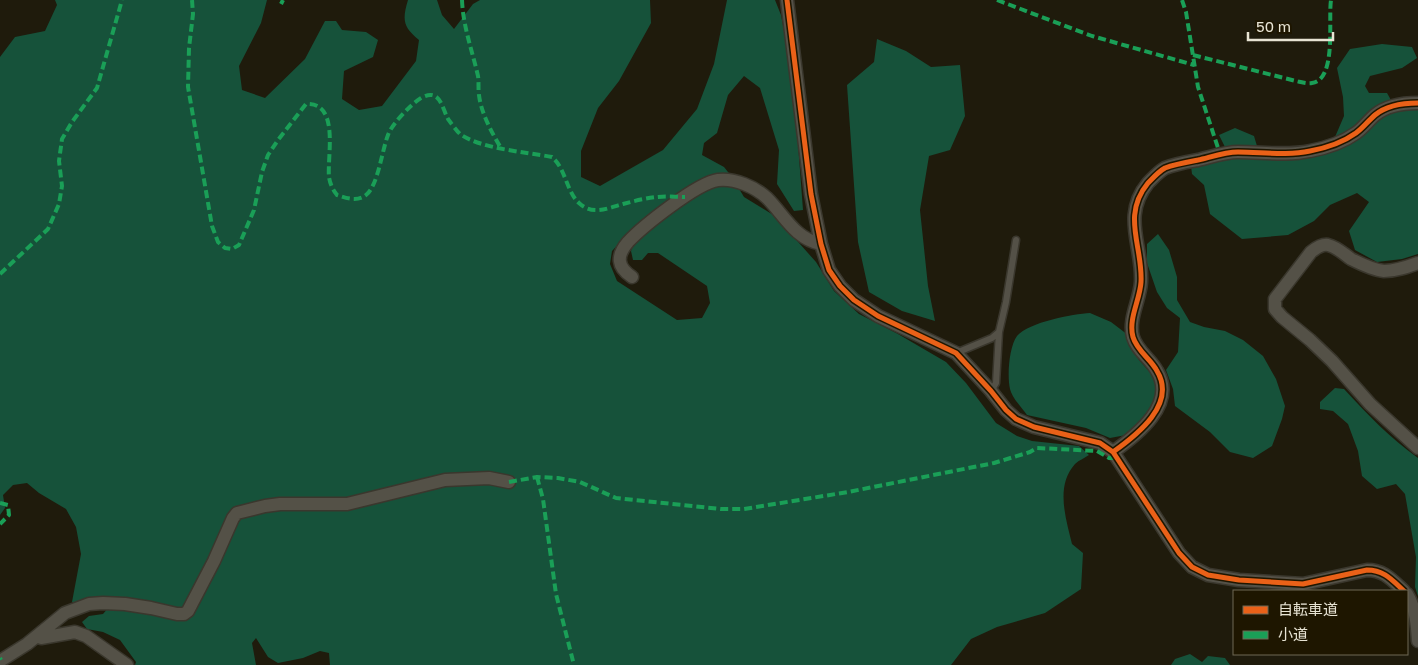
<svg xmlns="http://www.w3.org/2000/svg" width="1418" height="665" font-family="'Golos Text','Noto Sans JP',sans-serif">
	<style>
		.forest { fill: #16523a; fill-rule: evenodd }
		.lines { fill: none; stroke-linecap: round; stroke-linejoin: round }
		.service-casing { stroke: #3a372d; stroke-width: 9 }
		.minor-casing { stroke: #3a372d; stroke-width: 15 }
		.service { stroke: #545147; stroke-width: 6 }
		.minor { stroke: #545147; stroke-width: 12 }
		.quiet { stroke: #1a9f57; stroke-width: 4; stroke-dasharray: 8 4; stroke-linecap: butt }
		.cycleway-casing { stroke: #1e1600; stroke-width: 8 }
		.cycleway { stroke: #ea6118; stroke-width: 5 }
	</style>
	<rect width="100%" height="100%" fill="#1f1b0c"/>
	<path class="forest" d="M55 0H267L261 23 239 66 242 90 265 98 305 59 325 21H336L342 30 366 32 378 40 373 57 344 71 342 99 359 110 382 106 416 61 419 40C403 27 402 20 408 0H437L442 15 454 29 473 4 480 0H650L651 23 619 81 598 108 581 151V177L600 186 663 150 697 109 714 64 727 0H775L781 15 793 77 803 210 794 211 777 184 779 150 760 88 744 76 728 95 717 133 704 143 702 155 724 167 732 177 744 197 775 216 816 262 834 291 859 314 898 334 946 362 966 383 996 423 1017 436 1032 441 1079 446 1089 455C1085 458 1079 460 1075 464 1055 486 1066 519 1072 544L1083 553 1081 589 1045 613 997 627 971 639 951 665H330L329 653 320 651 303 658 278 663 268 657 256 638 252 643 256 665H135L136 662 120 640 103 632 87 629 82 622 89 616 103 614 109 607 72 602 81 554 76 527 66 509 39 493 27 483 13 485 3 495 5 508 0 515V57L15 37 45 31 57 5ZM628 234H637L631 251 633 260H642L648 253H658L707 286 710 303 702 318 677 320 617 281 610 264 612 251Z
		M877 39 906 51 931 67 960 65 965 116 950 150 929 156 920 210 928 286 935 321 902 311 869 292 858 242 847 85 874 62Z
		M1382 44 1412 47 1417 58 1402 68 1370 76 1365 86 1369 93H1387L1396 109H1418V254L1402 259 1377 262 1355 250 1349 231 1369 202 1357 193 1330 205 1314 221 1288 235 1242 239 1210 214 1204 185 1192 174 1191 166 1226 149 1219 135 1235 128 1254 136 1260 156 1293 158 1335 137 1344 116 1343 97 1337 68 1350 49Z
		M1158 234 1169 250 1177 277V300L1190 322 1204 327 1225 331 1243 340 1263 356 1276 379 1285 406 1282 419 1272 446 1253 458 1230 452 1210 432 1175 406 1173 389 1166 370 1178 352 1180 318 1167 308 1157 292 1147 263V244Z
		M1090 313 1111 322 1128 335 1139 360 1155 378 1156 397 1147 414 1126 435 1110 438 1086 428 1027 415C1022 408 1012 398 1010 389 1007 376 1009 347 1017 336 1029 322 1073 314 1090 313Z
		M1335 388 1344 389C1367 414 1390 438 1418 458V596L1415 587 1416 557 1405 494 1396 484 1377 489 1362 476 1358 451 1348 424 1333 411 1320 409V402Z
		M1190 654 1202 662 1208 656 1225 658 1230 665H1171L1175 659Z"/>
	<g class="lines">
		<defs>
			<path id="service" d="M956 353 992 338 999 332
				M991 391 996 383 999 332 1006 302 1016 240"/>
			<path id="minor" d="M787 0 811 194 821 244 829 270 840 286 854 300 878 316 956 353 991 391 1006 410 1016 419 1034 427 1100 443 1113 452 1179 553 1192 567 1208 575 1239 580 1303 584 1367 570C1384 570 1392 580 1404 591
				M1418 263C1407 267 1396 271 1384 271 1373 270 1361 264 1351 259 1344 254 1337 247 1328 245 1322 244 1316 248 1311 252L1275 299V309L1282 317 1310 340 1332 361 1370 404 1418 448
				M632 277C617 267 616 256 628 242 643 226 697 183 718 180 735 178 755 187 767 198 784 215 795 239 821 244
				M1113 452C1137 435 1177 404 1157 371 1151 359 1137 351 1133 337 1128 319 1140 300 1141 282 1143 246 1121 216 1148 183 1153 178 1158 172 1165 168 1175 164 1187 162 1198 160 1211 157 1225 152 1238 152 1262 152 1287 156 1310 151 1326 148 1342 143 1356 133 1363 128 1368 121 1375 115 1387 105 1403 103 1418 103
				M1407 594C1416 609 1417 625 1418 641
				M37 636 41 638 75 632 86 636 127 665
				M0 661 27 644 65 613 89 604 103 603 125 604 151 608 177 614H184L188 611 214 561 233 518 237 513 265 506 280 504H347L445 480 489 478 509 482"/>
		</defs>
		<use href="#service" class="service-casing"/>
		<use href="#minor" class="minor-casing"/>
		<use href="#service" class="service"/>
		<use href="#minor" class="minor"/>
		<path class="quiet" d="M192 0 193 14 189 48 188 87 212 226 218 242 225 248 232 249 239 245 254 210 262 172 268 155 278 140 306 104C340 102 327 156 329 177 330 184 333 190 337 195 346 198 357 202 366 195 378 186 382 150 388 135 391 125 412 103 421 98 440 87 442 108 448 119 451 123 456 130 460 134 481 149 526 152 552 157 566 169 566 191 579 203 593 216 608 208 623 204 634 201 646 198 657 197 666 196 676 197 685 197
			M462 0C463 26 472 50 478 76 479 82 478 88 479 95 481 113 492 133 501 148
			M997 0 1092 36 1194 65
			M1182 0 1186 12 1198 87 1220 154
			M281 4 283 0
			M1193 55 1296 81C1301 82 1307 84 1312 83 1337 80 1328 19 1331 0
			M0 274 48 229 59 204 62 186 59 161 62 139 72 122 97 88 122 0
			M537 477 543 499 556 594 574 665
			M509 482 537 477 558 478 580 482 616 498 721 509H744L848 492 994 463 1030 452 1037 448 1097 451 1109 458H1117
			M0 503 8 505 9 515 0 524
			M0 658 1 660"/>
		<defs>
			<path id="cycleway" d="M787 0 811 194 821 244 829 270 840 286 854 300 878 316 956 353 991 391 1006 410 1016 419 1034 427 1100 443 1113 452 1179 553 1192 567 1208 575 1239 580 1303 584 1367 570C1384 570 1392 580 1404 591
				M1113 452C1137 435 1177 404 1157 371 1151 359 1137 351 1133 337 1128 319 1140 300 1141 282 1143 246 1121 216 1148 183 1153 178 1158 172 1165 168 1175 164 1187 162 1198 160 1211 157 1225 152 1238 152 1262 152 1287 156 1310 151 1326 148 1342 143 1356 133 1363 128 1368 121 1375 115 1387 105 1403 103 1418 103"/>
		</defs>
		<use href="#cycleway" class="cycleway-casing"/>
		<use href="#cycleway" class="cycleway"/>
	</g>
	<rect x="1233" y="590" width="175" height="65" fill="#1e1600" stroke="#6f6855"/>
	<rect x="1243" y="606" width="25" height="8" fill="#ea6118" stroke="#6f6855"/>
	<text x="1278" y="615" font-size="15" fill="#e8e4d4">自転車道</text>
	<rect x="1243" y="631" width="25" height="8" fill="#1a9f57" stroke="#6f6855"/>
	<text x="1278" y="640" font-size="15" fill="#e8e4d4">小道</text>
	<path d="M1248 32v8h85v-8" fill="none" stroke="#e8e4d4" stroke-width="2.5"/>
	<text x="1256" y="32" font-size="15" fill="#e8e4d4" stroke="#1e1600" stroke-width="4" paint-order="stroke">50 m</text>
</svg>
